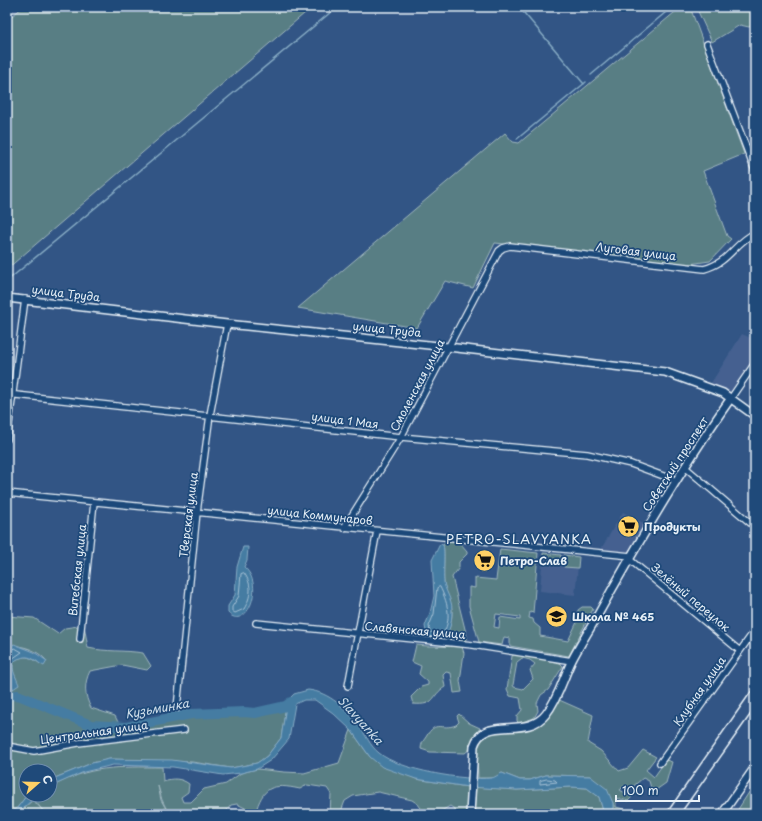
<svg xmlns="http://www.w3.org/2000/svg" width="762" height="821" font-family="'Playpen Sans',sans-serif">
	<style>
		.built { fill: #446190 }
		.green { fill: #597e84; stroke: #a0b8be; fill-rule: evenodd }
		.water { fill: #457ca2; stroke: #86abc4 }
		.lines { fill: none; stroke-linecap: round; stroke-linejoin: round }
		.shore { stroke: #a7c2d6; stroke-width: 1 }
		.stream { stroke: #86abc4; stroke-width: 1.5 }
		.river { stroke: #457ca2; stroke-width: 10 }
		.minor-casing { stroke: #e8f1f8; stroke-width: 8 }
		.tertiary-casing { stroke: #e8f1f8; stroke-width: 10 }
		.minor { stroke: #1f4a7a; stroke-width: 5.5 }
		.tertiary { stroke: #1f4a7a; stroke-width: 7 }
		.rail { stroke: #e8f1f8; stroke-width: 1.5 }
		.labels { text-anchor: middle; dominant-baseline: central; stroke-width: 3.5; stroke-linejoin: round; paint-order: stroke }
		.street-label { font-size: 11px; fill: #e8f1f8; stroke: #1f4a7a }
		.poi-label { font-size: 11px; font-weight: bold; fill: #e8f1f8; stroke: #1f4a7a; text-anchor: start }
		.water-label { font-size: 12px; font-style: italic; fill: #d0dfeb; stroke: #1f4a7a }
		.quarter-label { font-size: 13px; letter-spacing: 1px; fill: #e8f1f8; stroke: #1f4a7a }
	</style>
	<rect width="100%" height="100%" fill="#325585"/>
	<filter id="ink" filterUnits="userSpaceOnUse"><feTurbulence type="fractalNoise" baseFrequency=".025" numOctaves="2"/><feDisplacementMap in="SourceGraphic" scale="8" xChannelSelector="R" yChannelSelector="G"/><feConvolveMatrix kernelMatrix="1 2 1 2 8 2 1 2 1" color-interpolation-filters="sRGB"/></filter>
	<g filter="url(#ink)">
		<path class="built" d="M742 334 755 340V360L733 394 711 383Z
			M623 512 645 524 630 552 601 549Z
			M543 553 579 557 575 595 540 591Z"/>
		<path class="green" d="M23 7H312L7 269V20Z
			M681 7H690L744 154 703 171 727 236 731 239 710 261 689 264 495 243 473 288 445 281 417 328 298 308 505 133 513 142 519 143Z
			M696 7H755V25L749 27 740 25 712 42Z
			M446 541 461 544 467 551V554L459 562V568L452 577 467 637 465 641 440 638 446 636C450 628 452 620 452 612 452 601 445 592 444 582 443 574 445 549 443 545Z
			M500 549 538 553 533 613 530 612 529 618 533 619 534 623 540 628V636L568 641 577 622 578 610 582 607H591L593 609 569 656 510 646V638L504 637 502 645 479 642 469 606V587L475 588V578L496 580ZM496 614 520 617V620L500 617 499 628 494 627Z
			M543 553 561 555 560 563 549 562V557L543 556Z
			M564 555 579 557 578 568 564 567Z
			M7 616 34 618 58 634 65 628 84 625 88 648C106 652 124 650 143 653L151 666 147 670 122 665 90 671C84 683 84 695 91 708L115 716 118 722 115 726 126 727 191 714 244 712 255 713 286 706 281 738 267 756 257 763 231 768 192 762 110 759 92 763 50 780V771H26V795H27L17 808 7 813V678L10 685 16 678 12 669 13 663C21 653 32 657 40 664L47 661C37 650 24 645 9 646L7 648Z
			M416 645C432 647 446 646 462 647L464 653 460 681 462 692 454 693 451 673 446 672 443 675 445 687C430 696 437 706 413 704L411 697 421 687 428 685V682L419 674 421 666 412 662Z
			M515 654 560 663 563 666 548 690 541 695 537 703 538 711 534 718 519 723 517 721V716L522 710 520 698 510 696 507 689 512 656ZM522 658 530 660 535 664 530 670 533 679 523 689 514 687 513 685 517 662Z
			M557 699 593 715 588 743 601 751 619 771 628 768 643 750 656 757 646 770 654 777 666 760 672 762 666 783 656 790 651 788 649 781 643 778 631 788 624 786 620 790 632 797 628 801 616 798V807L631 811 632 814H613V803L590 776 546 775 530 780H520L502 773 494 778H478C478 768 476 756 478 746 482 724 518 732 534 728L540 724Z
			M459 714 469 723 480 728 475 735 470 749 465 753 430 752 421 749C421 744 423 741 426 737 436 719 441 731 456 725L459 722 457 716Z
			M351 730 370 757 416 779 468 787 467 814H459V812L450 806 436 814H429L423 811 418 804 412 800 378 792 353 796 345 801 340 814H330L331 794 327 788 307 785 300 789C272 783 263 786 255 814H247L245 808 237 804 231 805 224 814H169L162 800 158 786 161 800 169 814H17L33 800 45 813 35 801 40 795H50V788C88 765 120 767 162 767L163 781C173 778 181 778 189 784L188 792 181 797 183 802H191L204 789 226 784 241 773 257 769 284 772 304 773 339 763Z
			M755 783V814H735Z
			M476 787 517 790 571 787 587 788 599 797 604 814H474Z"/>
		<path class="water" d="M440 544 443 545C445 549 443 574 444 582 445 591 452 599 452 609 452 618 451 628 446 636L440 638 427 636 425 626 430 613 434 596 432 560Z
			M243 547H248L247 560 244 567C266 585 246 632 228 613V606L235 595 237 567Z
			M14 644 34 652 47 661 44 666C39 664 38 661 33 659 30 657 25 656 21 658 6 661 16 676 19 685L13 689 7 678V648Z
			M308 690C329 692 347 709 359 726 366 735 370 746 379 753 399 770 465 781 491 778 495 778 498 774 502 773L520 780H530L546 775 590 776 607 789 613 803V814H604L599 797 587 788 571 787 517 790 468 787 416 779 382 767 370 757 351 730 333 713 315 700H304L295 704 289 739 271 760 257 769 241 773 223 775 173 767 113 765 84 772 50 787V780L92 763 109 759 172 760 231 768 257 763 267 756 281 738 286 706 290 698 294 694Z
			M27 795H37L17 814H7L17 808Z"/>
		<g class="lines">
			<path class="shore" d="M244 573C253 585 251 597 244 609L235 613 232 611V607L239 596 241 574Z
				M440 587C447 601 452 617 444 632L439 634 430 632 429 626 434 614 437 588Z
				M7 651 15 648 22 652 9 661 8 669 11 676 7 678
				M547 779 555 780 557 782 540 784V781Z"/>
			<path class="stream" d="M519 7 584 84
				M7 9 9 7
				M591 75 672 7
				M517 139 586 82
				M7 281 337 7"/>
			<path class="river" d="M7 696 18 695 91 725 126 727 191 714 244 712 255 713 286 706 291 702"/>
			<defs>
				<path id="minor" d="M707 44 755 171
					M7 394 401 437 587 454 631 464 677 481
					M731 398 755 363
					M7 439 25 299
					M685 467 755 527
					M7 493 631 556
					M344 528 401 437 499 251 503 248 510 246 704 269C729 263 734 243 755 233
					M629 559 740 651
					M256 623 473 645 572 661
					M80 639 94 502
					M348 686 377 531
					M177 708 197 512 210 415 227 324
					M7 746 34 751 78 743 184 730
					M660 763 755 630"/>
				<path id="tertiary" d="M7 298 227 324 448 347 665 372 723 393 755 416
					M470 814 474 746C484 714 526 740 546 714 558 699 563 679 571 662 578 648 587 634 595 620 637 544 681 469 731 398
					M722 814 755 767"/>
			</defs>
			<use href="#minor" class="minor-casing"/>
			<use href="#tertiary" class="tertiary-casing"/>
			<use href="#minor" class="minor"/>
			<use href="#tertiary" class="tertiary"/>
			<path class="rail" d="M666 814 755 686
				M680 814 755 708"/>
		</g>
	</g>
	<defs>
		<symbol id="supermarket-disc" viewBox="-11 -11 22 22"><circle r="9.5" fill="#ffd166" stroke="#1f4a7a"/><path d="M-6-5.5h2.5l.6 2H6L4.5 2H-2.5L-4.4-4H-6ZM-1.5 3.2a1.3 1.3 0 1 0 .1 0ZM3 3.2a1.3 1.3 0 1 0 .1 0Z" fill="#111"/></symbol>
		<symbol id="school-disc" viewBox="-11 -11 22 22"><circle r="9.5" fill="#ffd166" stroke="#1f4a7a"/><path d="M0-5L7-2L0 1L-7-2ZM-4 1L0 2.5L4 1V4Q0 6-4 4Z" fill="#111"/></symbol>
	</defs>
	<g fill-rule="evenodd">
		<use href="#supermarket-disc" x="616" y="514" width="25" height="25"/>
		<use href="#supermarket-disc" x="472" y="548" width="25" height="25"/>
		<use href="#school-disc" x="544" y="604" width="25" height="25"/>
	</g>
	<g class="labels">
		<g class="street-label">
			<text transform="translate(636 251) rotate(7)">Луговая улица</text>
			<text transform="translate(66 293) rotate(7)">улица Труда</text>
			<text transform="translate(387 329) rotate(6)">улица Труда</text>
			<text transform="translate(417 385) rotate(-62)">Смоленская улица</text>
			<text transform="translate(345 420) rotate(7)">улица 1 Мая</text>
			<text transform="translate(675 464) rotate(-57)">Советский проспект</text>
			<text transform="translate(188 515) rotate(-83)">Тверская улица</text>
			<text transform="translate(320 515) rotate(6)">улица Коммунаров</text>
			<text transform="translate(77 570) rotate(-84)">Витебская улица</text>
			<text transform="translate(691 597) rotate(40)">Зелёный переулок</text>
			<text transform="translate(415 630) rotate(5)">Славянская улица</text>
			<text transform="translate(699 691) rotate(-55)">Клубная улица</text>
			<text transform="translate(94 732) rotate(-8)">Центральная улица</text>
		</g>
		<g class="poi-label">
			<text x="644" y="526">Продукты</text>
			<text x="500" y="560">Петро-Слав</text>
			<text x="572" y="616">Школа № 465</text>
		</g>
		<g class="water-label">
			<text transform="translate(157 708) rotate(-10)">Кузьминка</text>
			<text transform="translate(361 720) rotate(48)">Slavyanka</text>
		</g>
		<g class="quarter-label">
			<text x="519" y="538">PETRO-SLAVYANKA</text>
		</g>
	</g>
	<rect width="762" height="821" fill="none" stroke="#1f4a7a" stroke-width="24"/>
	<rect x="12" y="12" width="738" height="797" fill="none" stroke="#e8f1f8" stroke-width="1.5" filter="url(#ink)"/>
	<g transform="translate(38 783) rotate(70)"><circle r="19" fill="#1f4a7a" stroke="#6f8dac"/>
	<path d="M0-3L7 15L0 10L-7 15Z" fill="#ffd166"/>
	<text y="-6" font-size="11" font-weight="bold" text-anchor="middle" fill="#e8f1f8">С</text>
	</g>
	<path d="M616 795v6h83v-6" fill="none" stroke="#e8f1f8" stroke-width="2"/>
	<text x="622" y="795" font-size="12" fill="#e8f1f8" stroke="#1f4a7a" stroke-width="3" paint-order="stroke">100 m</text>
</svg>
